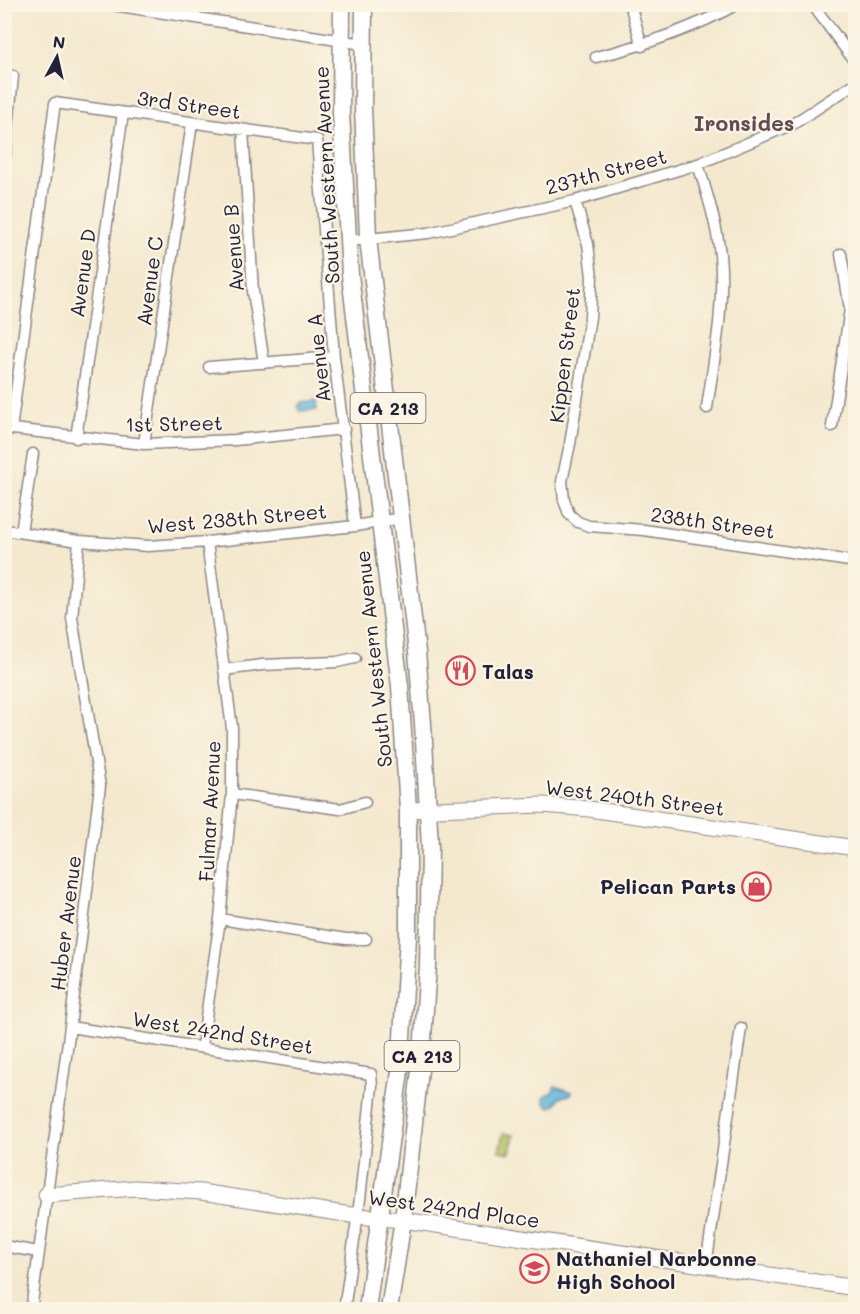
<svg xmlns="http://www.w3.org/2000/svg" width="860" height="1314" font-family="Mali,sans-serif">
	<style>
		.green { fill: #aebd60; stroke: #68704e; stroke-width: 1.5 }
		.water { fill: #5eb3da; stroke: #406a8a; stroke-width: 1.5 }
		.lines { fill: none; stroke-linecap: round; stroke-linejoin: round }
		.street-casing { stroke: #8b8685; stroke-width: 13 }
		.secondary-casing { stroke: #8b8685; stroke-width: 17 }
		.primary-casing { stroke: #8b8685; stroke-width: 19 }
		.street { stroke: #fff; stroke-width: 10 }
		.secondary { stroke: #fff; stroke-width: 15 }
		.primary { stroke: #fff; stroke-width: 16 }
		.labels { text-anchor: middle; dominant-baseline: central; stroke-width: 4.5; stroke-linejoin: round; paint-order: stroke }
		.shield { fill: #fcf5e5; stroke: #63616e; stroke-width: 1.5 }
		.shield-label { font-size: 18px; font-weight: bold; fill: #22223b }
		.street-label { font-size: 20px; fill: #22223b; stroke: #fcf5e5 }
		.poi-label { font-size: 20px; font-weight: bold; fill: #22223b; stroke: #fcf5e5; text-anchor: start }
		.neighbourhood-label { font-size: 21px; font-weight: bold; fill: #644c56; stroke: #fcf5e5 }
	</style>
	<rect width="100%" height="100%" fill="#fcf5e5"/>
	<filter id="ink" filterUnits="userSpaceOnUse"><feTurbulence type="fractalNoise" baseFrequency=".0167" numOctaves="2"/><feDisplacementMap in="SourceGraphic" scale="12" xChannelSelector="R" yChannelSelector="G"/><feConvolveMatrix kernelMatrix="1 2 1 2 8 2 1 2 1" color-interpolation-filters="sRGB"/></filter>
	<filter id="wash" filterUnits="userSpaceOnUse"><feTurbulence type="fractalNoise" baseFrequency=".008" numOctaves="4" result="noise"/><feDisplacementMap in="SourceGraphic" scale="24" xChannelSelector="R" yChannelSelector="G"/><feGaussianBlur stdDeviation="1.35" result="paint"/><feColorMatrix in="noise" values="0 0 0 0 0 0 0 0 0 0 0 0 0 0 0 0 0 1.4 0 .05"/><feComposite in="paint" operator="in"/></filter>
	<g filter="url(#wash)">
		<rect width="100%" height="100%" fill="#f4e9cf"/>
		<path class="green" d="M503 1133 514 1135 510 1153 499 1151Z"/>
		<path class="water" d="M316 401 317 410 299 411 298 406 301 403Z
			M555 1086 572 1092 570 1095 560 1097 556 1105 550 1107 545 1103 544 1097 552 1092Z"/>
	</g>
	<g filter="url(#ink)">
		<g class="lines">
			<defs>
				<path id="street" d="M107 4 363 44
					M630 4 642 46
					M812 4 856 63
					M596 57C645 45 693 29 737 4
					M4 74 13 76 4 168
					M243 130 253 291 264 363
					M698 164C707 194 717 224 720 255 725 306 714 358 707 408
					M575 201 588 244 592 277 590 317 570 444 562 481 564 500 569 514 578 522 589 526 644 530 856 562
					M348 241 428 233 488 220 575 201 698 164 793 124 856 83
					M209 367 334 357
					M832 426 850 309 841 254
					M4 428 144 444 235 440 344 429
					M11 429 55 103 317 140 334 357 355 526
					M76 438 123 113
					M144 444 192 123
					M4 530 79 541 148 546 207 542 355 526 402 518
					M21 532 33 454
					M224 670 262 665 337 662 355 658
					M232 794 340 809 365 802
					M220 919 346 939H366
					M70 1027 371 1074 372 1086 360 1199 344 1310
					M202 1046 220 919 232 794V728L207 542
					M4 1246 38 1252
					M706 1266 741 1028
					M31 1310 70 1027 100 786 72 618 79 541"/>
				<path id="secondary" d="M408 810 543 805 589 809 856 848
					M46 1195 135 1188 201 1192 358 1216 403 1220 856 1288"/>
				<path id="primary" d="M342 4 341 113 350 275 400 686 408 810V937L400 1071 367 1310
					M364 4 363 106 368 239 417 652 423 724 430 846 428 966 422 1052 403 1220 389 1310"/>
			</defs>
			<use href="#street" class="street-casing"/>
			<use href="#secondary" class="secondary-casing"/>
			<use href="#primary" class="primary-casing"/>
			<use href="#street" class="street"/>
			<use href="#secondary" class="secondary"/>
			<use href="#primary" class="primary"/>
		</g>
	</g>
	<defs>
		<symbol id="restaurant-ring" viewBox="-11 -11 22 22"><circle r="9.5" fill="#fcf5e5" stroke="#d1495b" stroke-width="1.5"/><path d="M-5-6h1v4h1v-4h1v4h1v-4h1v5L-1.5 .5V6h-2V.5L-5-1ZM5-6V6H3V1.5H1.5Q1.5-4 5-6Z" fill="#d1495b"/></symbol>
		<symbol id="shop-ring" viewBox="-11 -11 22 22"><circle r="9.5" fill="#fcf5e5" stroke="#d1495b" stroke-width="1.5"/><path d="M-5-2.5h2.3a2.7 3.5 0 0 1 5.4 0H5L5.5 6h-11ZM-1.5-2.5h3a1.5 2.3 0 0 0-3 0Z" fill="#d1495b"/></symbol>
		<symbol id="school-ring" viewBox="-11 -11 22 22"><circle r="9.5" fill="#fcf5e5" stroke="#d1495b" stroke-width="1.5"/><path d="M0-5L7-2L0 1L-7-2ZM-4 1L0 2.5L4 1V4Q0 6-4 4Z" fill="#d1495b"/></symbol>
	</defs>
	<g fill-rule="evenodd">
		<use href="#restaurant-ring" x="444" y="654" width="33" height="33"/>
		<use href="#shop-ring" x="740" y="870" width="33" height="33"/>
		<use href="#school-ring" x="518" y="1252" width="33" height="33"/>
	</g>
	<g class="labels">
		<g class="shield">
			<rect x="350.5" y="393" width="75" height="30" rx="4.5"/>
			<rect x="384.5" y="1041" width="75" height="30" rx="4.5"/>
		</g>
		<g class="shield-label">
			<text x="388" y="408">CA 213</text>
			<text x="422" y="1056">CA 213</text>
		</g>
		<g class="street-label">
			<text transform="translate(189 104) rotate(8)">3rd Street</text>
			<text transform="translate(606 171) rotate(-15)">237th Street</text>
			<text transform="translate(326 175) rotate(-93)">South Western Avenue</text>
			<text transform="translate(233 248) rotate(-94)">Avenue B</text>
			<text transform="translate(82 273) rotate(-82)">Avenue D</text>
			<text transform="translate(149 281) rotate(-82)">Avenue C</text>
			<text transform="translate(564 355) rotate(-83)">Kippen Street</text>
			<text transform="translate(318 358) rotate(-96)">Avenue A</text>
			<text transform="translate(174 423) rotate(-1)">1st Street</text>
			<text transform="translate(237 518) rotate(-5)">West 238th Street</text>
			<text transform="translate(713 522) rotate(8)">238th Street</text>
			<text transform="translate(373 659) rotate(-96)">South Western Avenue</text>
			<text transform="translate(635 797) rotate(7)">West 240th Street</text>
			<text transform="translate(209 811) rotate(-87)">Fulmar Avenue</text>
			<text transform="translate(65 923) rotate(-83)">Huber Avenue</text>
			<text transform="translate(223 1032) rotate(9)">West 242nd Street</text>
			<text transform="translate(454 1208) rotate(8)">West 242nd Place</text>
		</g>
		<g class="poi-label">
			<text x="482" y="671">Talas</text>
			<text x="736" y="886" text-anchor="end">Pelican Parts</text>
			<text x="556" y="1258">Nathaniel Narbonne<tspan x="556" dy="23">High School</tspan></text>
		</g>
		<g class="neighbourhood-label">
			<text x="744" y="122">Ironsides</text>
		</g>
	</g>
	<rect width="860" height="1314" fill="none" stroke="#fcf5e5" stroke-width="24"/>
	<g transform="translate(57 57) rotate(8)" stroke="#fcf5e5" stroke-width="4.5" paint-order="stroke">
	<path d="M0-4.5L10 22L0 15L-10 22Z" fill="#22223b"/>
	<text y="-9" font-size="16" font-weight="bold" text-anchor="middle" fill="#22223b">N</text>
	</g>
</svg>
